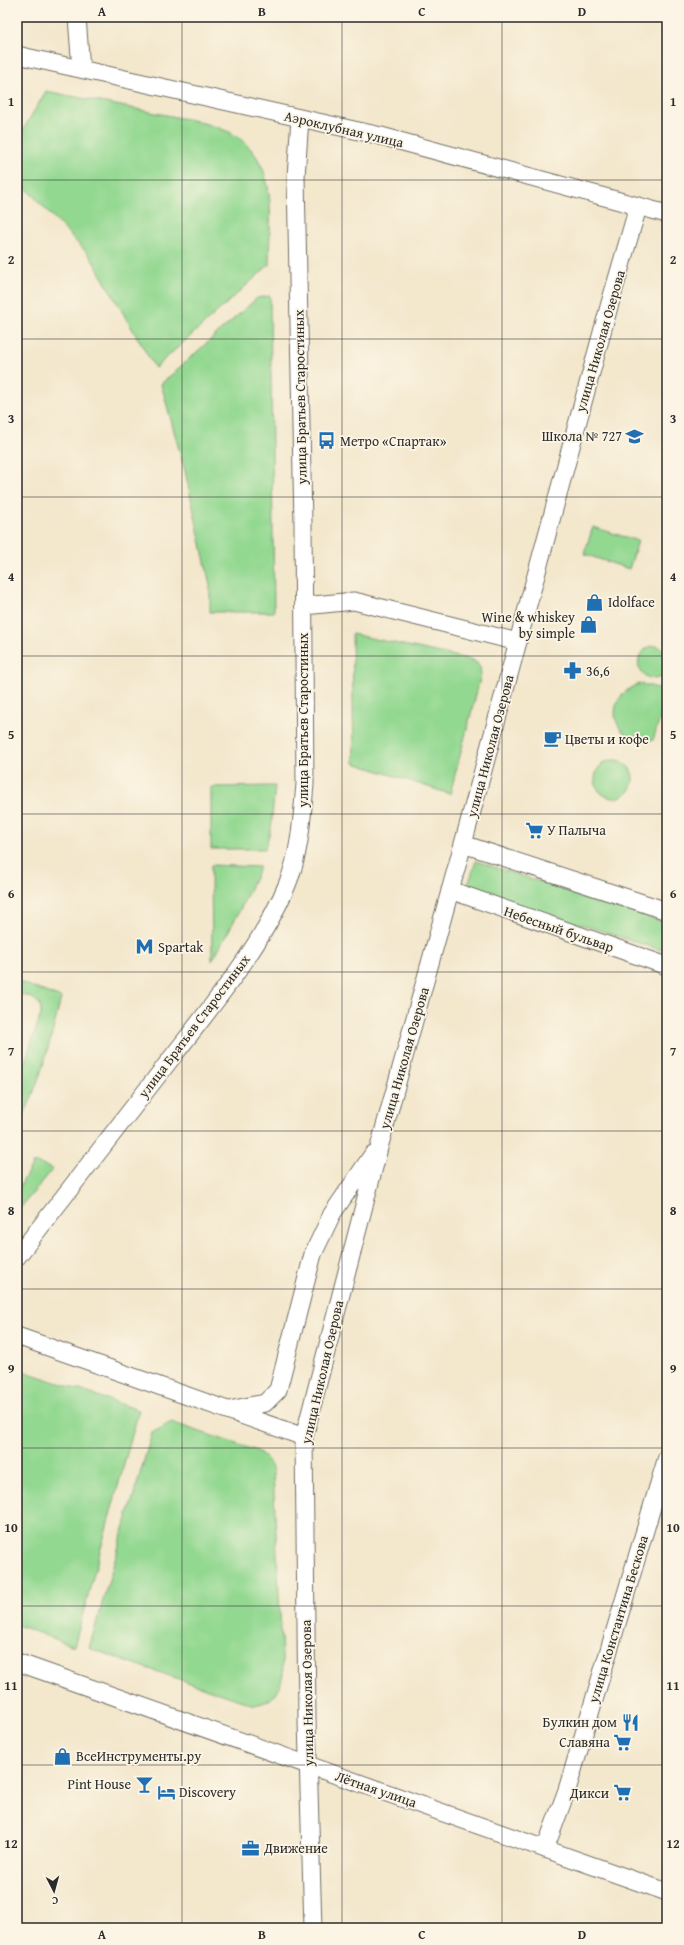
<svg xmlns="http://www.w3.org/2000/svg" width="684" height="1945" font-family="'Gentium Book Plus',serif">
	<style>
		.green { fill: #93d891; stroke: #5f825e }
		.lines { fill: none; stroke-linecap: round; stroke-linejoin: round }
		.minor-casing { stroke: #716d63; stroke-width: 19 }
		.minor { stroke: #fff; stroke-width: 17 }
		.grid { fill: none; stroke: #2b2b2b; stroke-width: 1; stroke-opacity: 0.55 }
		.labels { text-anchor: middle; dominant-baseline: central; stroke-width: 3.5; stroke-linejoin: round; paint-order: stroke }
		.street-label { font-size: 14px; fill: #2b2b2b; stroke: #fcf5e5 }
		.poi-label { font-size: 14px; fill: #2b2b2b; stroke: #fcf5e5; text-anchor: start }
		.neatline { fill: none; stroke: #2b2b2b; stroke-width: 1.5 }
		.grid-label { font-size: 13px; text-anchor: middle; font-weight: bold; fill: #2b2b2b }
	</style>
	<rect width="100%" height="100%" fill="#fcf5e5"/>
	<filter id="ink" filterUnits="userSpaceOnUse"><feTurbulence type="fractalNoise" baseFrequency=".025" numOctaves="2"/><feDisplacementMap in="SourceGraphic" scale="8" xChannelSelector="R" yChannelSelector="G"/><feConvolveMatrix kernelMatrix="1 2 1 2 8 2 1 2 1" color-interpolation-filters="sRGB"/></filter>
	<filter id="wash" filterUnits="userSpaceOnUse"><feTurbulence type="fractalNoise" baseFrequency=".012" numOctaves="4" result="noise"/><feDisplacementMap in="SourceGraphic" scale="16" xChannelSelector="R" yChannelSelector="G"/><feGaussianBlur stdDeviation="0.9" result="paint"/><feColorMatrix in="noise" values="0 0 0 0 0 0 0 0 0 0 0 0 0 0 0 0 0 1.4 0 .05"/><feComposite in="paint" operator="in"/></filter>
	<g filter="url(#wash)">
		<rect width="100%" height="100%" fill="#f3e7cc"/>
		<path class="green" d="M46 91 196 121C212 126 232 130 244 142 279 173 269 223 269 265L155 368 90 256 17 179V140Z
			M270 296 274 612H210V585L185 471 161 384 257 298Z
			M593 527 638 541 629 569 584 554Z
			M352 634 473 660 480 666 481 675 450 794 354 763Z
			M651 646H658L667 652V674C644 691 625 658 651 646Z
			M640 684C652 685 659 688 667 697L653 740C611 745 600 697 640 684Z
			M595 779a19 19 0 1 1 38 0a19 19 0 1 1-38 0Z
			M275 786 271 828 265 849H211V787Z
			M476 861 667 923V952L467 888Z
			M211 865 260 867 239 912 212 961Z
			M17 981 61 998C50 1043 39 1088 17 1129V1085L41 1014C42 998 29 998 17 993Z
			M34 1162 53 1169 17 1212V1191Z
			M17 1369 139 1410 74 1646 17 1625Z
			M171 1422 257 1451C267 1457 271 1462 273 1473L283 1675C279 1693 273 1702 254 1705L89 1648 152 1433Z"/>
	</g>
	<g filter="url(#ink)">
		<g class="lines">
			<defs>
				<path id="minor" d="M77 17 81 69
					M17 55 381 136 667 214
					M304 606 354 601 518 642
					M463 844 667 911
					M450 890 667 966
					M17 1257C69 1190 121 1123 173 1056 213 1005 262 945 287 885 300 854 302 818 305 784L303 524 296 177 300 118
					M17 1336 304 1437
					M229 1410 265 1403 278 1390 313 1254 332 1214 373 1154
					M17 1662 667 1892
					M545 1849 567 1790 667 1457
					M313 1928 307 1721 304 1437 380 1144 463 844 610 303 638 207"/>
			</defs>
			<use href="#minor" class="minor-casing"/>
			<use href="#minor" class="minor"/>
		</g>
	</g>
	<path class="grid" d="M182 17V1928M342 17V1928M502 17V1928M17 180H667M17 339H667M17 497H667M17 656H667M17 814H667M17 972H667M17 1131H667M17 1289H667M17 1448H667M17 1606H667M17 1765H667"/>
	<defs>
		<symbol id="school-bare" viewBox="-9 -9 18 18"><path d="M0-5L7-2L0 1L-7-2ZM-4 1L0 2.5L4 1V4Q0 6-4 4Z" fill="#1f6fb2" stroke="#fcf5e5" stroke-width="2.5" paint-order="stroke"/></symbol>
		<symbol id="bus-bare" viewBox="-9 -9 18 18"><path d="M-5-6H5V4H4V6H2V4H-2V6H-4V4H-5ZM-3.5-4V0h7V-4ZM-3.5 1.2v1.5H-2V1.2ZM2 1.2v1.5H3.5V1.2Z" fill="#1f6fb2" stroke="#fcf5e5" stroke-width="2.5" paint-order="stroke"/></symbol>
		<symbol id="shop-bare" viewBox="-9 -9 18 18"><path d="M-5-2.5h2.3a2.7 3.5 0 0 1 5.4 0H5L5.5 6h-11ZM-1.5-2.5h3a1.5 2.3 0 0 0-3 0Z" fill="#1f6fb2" stroke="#fcf5e5" stroke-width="2.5" paint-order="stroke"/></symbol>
		<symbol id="pharmacy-bare" viewBox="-9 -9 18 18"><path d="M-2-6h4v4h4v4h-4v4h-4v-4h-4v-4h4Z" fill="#1f6fb2" stroke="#fcf5e5" stroke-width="2.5" paint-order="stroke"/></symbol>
		<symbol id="cafe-bare" viewBox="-9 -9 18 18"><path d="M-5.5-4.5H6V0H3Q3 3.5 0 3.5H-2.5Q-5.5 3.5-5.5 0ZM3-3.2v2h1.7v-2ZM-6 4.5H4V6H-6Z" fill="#1f6fb2" stroke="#fcf5e5" stroke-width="2.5" paint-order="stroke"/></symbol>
		<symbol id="supermarket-bare" viewBox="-9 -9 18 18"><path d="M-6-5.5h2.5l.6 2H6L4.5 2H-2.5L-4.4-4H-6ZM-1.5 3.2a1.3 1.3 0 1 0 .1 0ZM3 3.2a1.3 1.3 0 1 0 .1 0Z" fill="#1f6fb2" stroke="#fcf5e5" stroke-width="2.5" paint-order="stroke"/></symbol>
		<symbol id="metro-bare" viewBox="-9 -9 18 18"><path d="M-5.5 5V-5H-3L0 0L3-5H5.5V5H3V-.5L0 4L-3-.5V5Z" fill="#1f6fb2" stroke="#fcf5e5" stroke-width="2.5" paint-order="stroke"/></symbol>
		<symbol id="restaurant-bare" viewBox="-9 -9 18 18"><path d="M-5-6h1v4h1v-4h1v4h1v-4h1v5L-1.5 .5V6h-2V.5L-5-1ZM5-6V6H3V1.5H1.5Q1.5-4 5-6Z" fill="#1f6fb2" stroke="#fcf5e5" stroke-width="2.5" paint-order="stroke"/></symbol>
		<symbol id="bar-bare" viewBox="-9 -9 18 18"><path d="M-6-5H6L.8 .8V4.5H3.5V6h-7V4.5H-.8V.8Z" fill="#1f6fb2" stroke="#fcf5e5" stroke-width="2.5" paint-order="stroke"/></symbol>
		<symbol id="hotel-bare" viewBox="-9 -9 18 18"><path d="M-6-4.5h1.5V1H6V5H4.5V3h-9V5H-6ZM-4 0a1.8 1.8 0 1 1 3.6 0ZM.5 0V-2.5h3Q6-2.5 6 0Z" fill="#1f6fb2" stroke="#fcf5e5" stroke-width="2.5" paint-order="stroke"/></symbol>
		<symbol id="office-bare" viewBox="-9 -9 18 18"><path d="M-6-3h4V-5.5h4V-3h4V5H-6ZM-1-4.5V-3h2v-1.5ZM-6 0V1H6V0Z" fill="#1f6fb2" stroke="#fcf5e5" stroke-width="2.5" paint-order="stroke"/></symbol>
	</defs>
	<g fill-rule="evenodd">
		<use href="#school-bare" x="622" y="424" width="25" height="25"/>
		<use href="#bus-bare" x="314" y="428" width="25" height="25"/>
		<use href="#shop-bare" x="582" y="590" width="25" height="25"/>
		<use href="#shop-bare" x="576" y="612" width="25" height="25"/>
		<use href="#pharmacy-bare" x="560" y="658" width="25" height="25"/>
		<use href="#cafe-bare" x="540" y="726" width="25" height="25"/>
		<use href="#supermarket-bare" x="522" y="818" width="25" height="25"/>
		<use href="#metro-bare" x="132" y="934" width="25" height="25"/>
		<use href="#restaurant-bare" x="618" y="1710" width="25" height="25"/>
		<use href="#supermarket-bare" x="610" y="1730" width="25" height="25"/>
		<use href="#shop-bare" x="50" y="1744" width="25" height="25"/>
		<use href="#bar-bare" x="132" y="1772" width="25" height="25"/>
		<use href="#hotel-bare" x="154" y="1780" width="25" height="25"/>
		<use href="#supermarket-bare" x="610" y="1780" width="25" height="25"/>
		<use href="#office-bare" x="238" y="1836" width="25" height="25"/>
	</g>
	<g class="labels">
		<g class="street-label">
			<text transform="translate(344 129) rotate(13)">Аэроклубная улица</text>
			<text transform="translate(600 341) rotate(-74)">улица Николая Озерова</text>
			<text transform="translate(300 397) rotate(-91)">улица Братьев Старостиных</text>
			<text transform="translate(303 720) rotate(-90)">улица Братьев Старостиных</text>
			<text transform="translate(490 746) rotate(-75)">улица Николая Озерова</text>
			<text transform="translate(559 929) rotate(19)">Небесный бульвар</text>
			<text transform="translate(194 1026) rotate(-53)">улица Братьев Старостиных</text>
			<text transform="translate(404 1058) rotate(-74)">улица Николая Озерова</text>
			<text transform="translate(322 1372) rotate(-77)">улица Николая Озерова</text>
			<text transform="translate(618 1619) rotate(-73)">улица Константина Бескова</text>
			<text transform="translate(307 1693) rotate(-91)">улица Николая Озерова</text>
			<text transform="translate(376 1789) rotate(19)">Лётная улица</text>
		</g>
		<g class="poi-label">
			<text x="622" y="436" text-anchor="end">Школа № 727</text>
			<text x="340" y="441">Метро «Спартак»</text>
			<text x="608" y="602">Idolface</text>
			<text x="575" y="617" text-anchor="end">Wine &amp; whiskey<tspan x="575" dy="16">by simple</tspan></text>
			<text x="586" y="671">36,6</text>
			<text x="565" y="739">Цветы и кофе</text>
			<text x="547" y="830">У Палыча</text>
			<text x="158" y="947">Spartak</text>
			<text x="617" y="1722" text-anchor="end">Булкин дом</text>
			<text x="610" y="1742" text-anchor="end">Славяна</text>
			<text x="76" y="1756">ВсеИнструменты.ру</text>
			<text x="131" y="1784" text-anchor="end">Pint House</text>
			<text x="179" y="1792">Discovery</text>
			<text x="609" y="1793" text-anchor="end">Дикси</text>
			<text x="264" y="1848">Движение</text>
		</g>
	</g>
	<rect width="684" height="1945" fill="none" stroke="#fcf5e5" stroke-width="44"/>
	<g transform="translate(54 1891) rotate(174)" stroke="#fcf5e5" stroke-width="3" paint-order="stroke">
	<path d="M0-3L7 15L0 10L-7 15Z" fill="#2b2b2b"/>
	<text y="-6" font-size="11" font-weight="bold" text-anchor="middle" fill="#2b2b2b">С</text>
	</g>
	<rect x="22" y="22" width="640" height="1901" class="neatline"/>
	<g class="grid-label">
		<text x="102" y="16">A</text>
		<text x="262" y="16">B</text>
		<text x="422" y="16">C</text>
		<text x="582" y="16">D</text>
		<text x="11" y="106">1</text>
		<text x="673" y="106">1</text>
		<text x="11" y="264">2</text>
		<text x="673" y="264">2</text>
		<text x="11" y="423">3</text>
		<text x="673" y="423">3</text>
		<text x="11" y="581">4</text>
		<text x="673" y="581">4</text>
		<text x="11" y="739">5</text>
		<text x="673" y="739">5</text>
		<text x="11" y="898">6</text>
		<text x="673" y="898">6</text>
		<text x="11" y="1056">7</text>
		<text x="673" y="1056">7</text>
		<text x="11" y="1215">8</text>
		<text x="673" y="1215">8</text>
		<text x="11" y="1373">9</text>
		<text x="673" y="1373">9</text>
		<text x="11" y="1532">10</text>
		<text x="673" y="1532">10</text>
		<text x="11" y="1690">11</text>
		<text x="673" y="1690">11</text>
		<text x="11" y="1848">12</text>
		<text x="673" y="1848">12</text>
		<text x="102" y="1939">A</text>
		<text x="262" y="1939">B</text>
		<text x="422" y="1939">C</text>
		<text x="582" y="1939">D</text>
	</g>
</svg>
